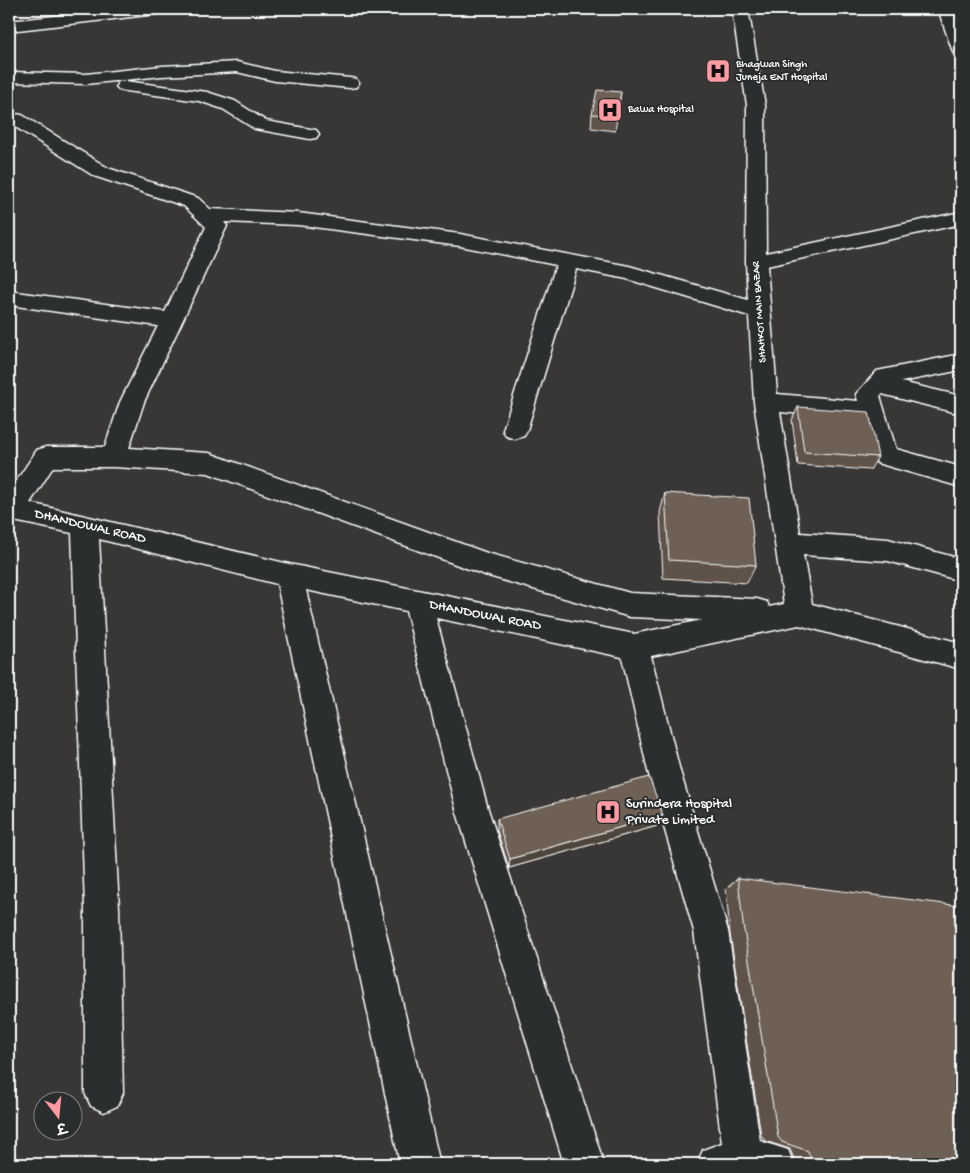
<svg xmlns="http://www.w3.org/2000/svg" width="970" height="1173" font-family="'Gochi Hand','Playpen Sans Deva',sans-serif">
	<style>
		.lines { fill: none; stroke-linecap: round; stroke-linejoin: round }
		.minor-casing { stroke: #fff; stroke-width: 3 }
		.minor { fill: #2a2d2e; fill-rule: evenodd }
		.wall { fill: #5f5348; stroke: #fff }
		.shaded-wall { fill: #4d443b; stroke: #fff }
		.building { fill: #6e6154; stroke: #fff }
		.labels { text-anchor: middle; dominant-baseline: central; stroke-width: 4; stroke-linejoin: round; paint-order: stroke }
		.far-poi-label { font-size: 11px; fill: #fff; stroke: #2a2d2e; text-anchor: start }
		.far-street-label { font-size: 11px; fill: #fff; stroke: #2a2d2e }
		.street-label { font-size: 14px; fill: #fff; stroke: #2a2d2e }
		.poi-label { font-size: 14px; fill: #fff; stroke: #2a2d2e; text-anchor: start }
	</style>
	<rect width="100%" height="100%" fill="#383736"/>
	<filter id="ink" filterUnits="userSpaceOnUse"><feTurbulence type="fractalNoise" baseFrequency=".02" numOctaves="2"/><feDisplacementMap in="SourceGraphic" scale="10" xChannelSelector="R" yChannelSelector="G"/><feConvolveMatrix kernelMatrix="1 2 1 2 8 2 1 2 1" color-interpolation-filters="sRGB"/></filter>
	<g filter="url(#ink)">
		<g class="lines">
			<defs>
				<path id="minor" d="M118 9H165L163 12 157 14 9 31V21Z
					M732 9H748L765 105 766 253 961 212V224L767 266 777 394 858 401 856 394 877 371 961 354V370L901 382 961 396V414L882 394 880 396 896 449 961 467V487L877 463 862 419 780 412 800 533 888 539 961 559V581L888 561 803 555 812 604 961 643V669L799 625 651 656 680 771 728 931 760 1141 788 1150 794 1164H697L703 1150 722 1143 694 931 648 771 622 657 436 618 488 809 604 1164H564L456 809 406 611 306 590 440 1164H400L277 584 99 539 119 908 123 1093 117 1106 104 1112 91 1106 85 1093V908L72 533 9 520V492L37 450 46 447H105L120 402 158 326 9 305V291L165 312 206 227 184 206 94 176 9 123V113L22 115 108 168 198 198 210 209 298 213 460 234 629 266 748 300 746 262 747 105ZM224 222 298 225 460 246 556 265 503 430 506 436 515 439 524 436 527 430 576 269 627 279 749 316 754 402 784 604 769 607 767 602 757 599 630 593 487 553 209 453 129 448 144 402 227 226ZM53 467H114L208 473 485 575 630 617 702 620 634 634 289 564 30 503Z
					M938 9H954L961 30V57L955 56 953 52Z
					M237 62 275 71 350 78 356 79 359 83 356 87 350 88 275 81 237 72 162 76 86 84 9 82V72L86 74 162 66Z
					M125 81 207 92 235 101 266 121 316 130 319 134 316 138 310 139 255 129 223 109 199 101 119 90 116 86 119 82Z"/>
			</defs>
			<use href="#minor" class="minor-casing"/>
			<use href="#minor" class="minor"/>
		</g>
		<path class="wall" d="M621 92 615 131 591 128 592 114Z
			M798 407 878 457 870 470 798 465 792 420Z
			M665 493 756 565 747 583 663 578 660 512Z
			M663 815 657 826 509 868 497 830V819Z
			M738 878 961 1164H796L790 1149 765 1141 761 1135 730 934 726 889Z"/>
		<path class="shaded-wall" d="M663 815 657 826 509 868 510 859Z"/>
		<path class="building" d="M597 90 621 92 617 116 592 114Z
			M798 407 869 412 878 457 804 452Z
			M665 493 749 498 756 565 669 560Z
			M649 777 663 815 510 859 497 819Z
			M738 878 961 906V1164H813L808 1151 782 1142 778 1137 743 924Z"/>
	</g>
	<defs>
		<symbol id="hospital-square" viewBox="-11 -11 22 22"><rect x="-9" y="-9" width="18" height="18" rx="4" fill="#ff9aa2" stroke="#2a2d2e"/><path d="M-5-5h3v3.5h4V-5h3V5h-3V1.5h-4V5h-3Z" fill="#111"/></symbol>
	</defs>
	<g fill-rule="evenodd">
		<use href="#hospital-square" x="704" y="57" width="28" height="28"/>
		<use href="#hospital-square" x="596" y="96" width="28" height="28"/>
		<use href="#hospital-square" x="594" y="798" width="28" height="28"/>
	</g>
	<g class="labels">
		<g class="far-poi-label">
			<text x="736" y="65">Bhagwan Singh<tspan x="736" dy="13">Juneja ENT Hospital</tspan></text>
			<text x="628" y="110">Bawa Hospital</text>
		</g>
		<g class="far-street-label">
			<text transform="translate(760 312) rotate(-94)">SHAHKOT MAIN BAZAR</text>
		</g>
		<g class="street-label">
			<text transform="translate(90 527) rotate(13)">DHANDOWAL ROAD</text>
			<text transform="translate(485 616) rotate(11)">DHANDOWAL ROAD</text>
		</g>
		<g class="poi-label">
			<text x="626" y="804">Surindera Hospital<tspan x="626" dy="16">Private Limited</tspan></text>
		</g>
	</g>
	<rect width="970" height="1173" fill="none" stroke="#2a2d2e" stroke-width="30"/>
	<rect x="15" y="15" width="940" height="1143" fill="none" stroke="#fff" stroke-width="2" filter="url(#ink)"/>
	<g transform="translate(58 1116) rotate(164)"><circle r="24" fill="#2a2d2e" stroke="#7f8182"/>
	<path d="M0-4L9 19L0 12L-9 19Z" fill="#ff9aa2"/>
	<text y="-8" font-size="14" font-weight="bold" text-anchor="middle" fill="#ffffff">उ</text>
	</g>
</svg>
